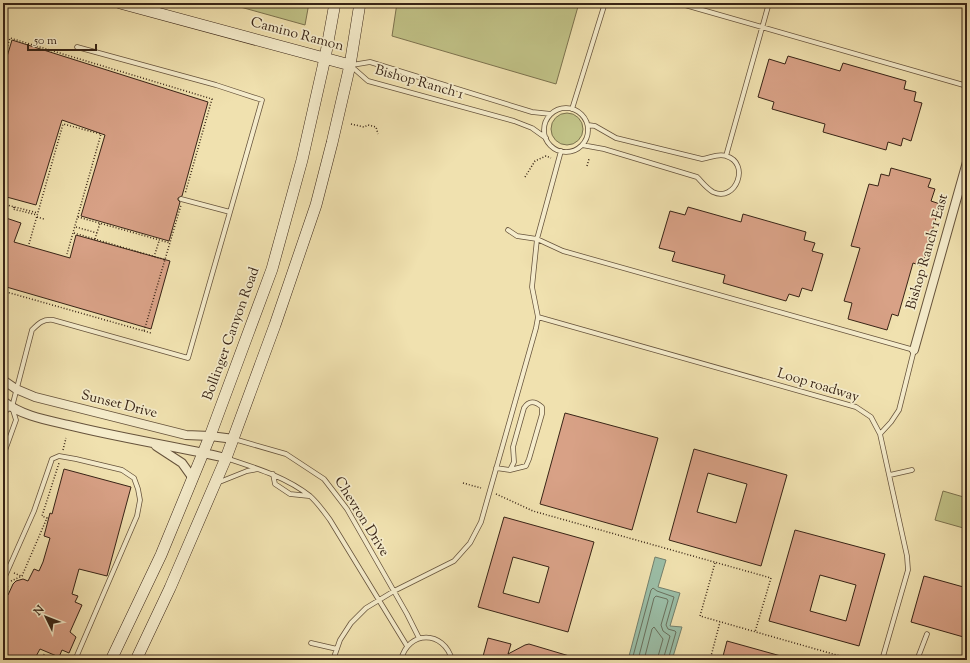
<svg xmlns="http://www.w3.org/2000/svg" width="970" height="663" font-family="'Sorts Mill Goudy',serif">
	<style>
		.green { fill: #c0c186; stroke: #7c724e }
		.water { fill: #9bbea7; stroke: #73806d }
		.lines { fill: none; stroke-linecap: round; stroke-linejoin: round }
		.shore { stroke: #6a715e; stroke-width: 1 }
		.building { fill: #d8a186; stroke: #382416; fill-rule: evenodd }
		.lane-casing { stroke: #66533c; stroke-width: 5.5 }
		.street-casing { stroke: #66533c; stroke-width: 10 }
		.secondary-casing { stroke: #382416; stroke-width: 12 }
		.path { stroke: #382416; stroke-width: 1.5; stroke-dasharray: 1 2; stroke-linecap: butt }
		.lane { stroke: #f5eccb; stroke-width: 4 }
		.street { stroke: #f5eccb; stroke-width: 8 }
		.secondary { stroke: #f5eccb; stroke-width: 11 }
		.labels { text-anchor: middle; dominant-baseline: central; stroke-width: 3.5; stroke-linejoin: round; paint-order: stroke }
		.street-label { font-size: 14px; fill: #382416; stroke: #f5eccb }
	</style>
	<rect width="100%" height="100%" fill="#f0e1af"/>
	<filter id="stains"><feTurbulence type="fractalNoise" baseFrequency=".005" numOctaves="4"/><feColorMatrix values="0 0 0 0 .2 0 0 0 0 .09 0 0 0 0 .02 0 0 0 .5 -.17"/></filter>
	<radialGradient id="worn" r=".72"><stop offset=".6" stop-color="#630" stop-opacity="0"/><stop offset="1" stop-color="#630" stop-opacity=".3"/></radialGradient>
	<path class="green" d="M226 3H309L305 25Z
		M397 3H579L556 84 392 36Z
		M551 129a16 16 0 1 1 32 0a16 16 0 1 1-32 0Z
		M943 491 967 498V529L935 520Z"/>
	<path class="water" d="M655 557 666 560 658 587 680 593 670 626 682 627 672 660H628Z"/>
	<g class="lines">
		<path class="shore" d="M632 660 651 590 653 588 657 591 674 597 666 625 668 629 675 631 676 632 668 660
			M638 660 654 598 656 596 667 599 668 601 661 625 663 631 670 636 663 660
			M644 660 652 629 654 627 663 639 657 660"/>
	</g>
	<path class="building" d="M12 40 208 102 182 196 178 198V200L180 202 169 241 81 216 105 135 62 120 36 205 3 196V70Z
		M788 56 840 71 843 63 906 81 904 89 916 92 914 101 922 103 911 141 903 138 901 146 888 142 886 150 823 132 825 124 772 109 774 102 758 97 769 59 785 64Z
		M891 168 931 179 928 187 935 189 931 201 940 204 922 266 913 263 898 316 892 314 887 330 848 319 852 303 844 301 860 248 851 246 869 184 878 186 881 174 889 176Z
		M688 207 741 222 743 214 806 232 804 240 815 243 812 251 823 254 812 291 802 288 799 297 789 294 786 301 723 283 725 275 672 261 675 252 659 248 670 211 685 215Z
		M3 217 21 223 14 242 70 258 76 235 170 261 151 329 3 286Z
		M565 413 658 438 632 530 540 504Z
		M694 449 787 475 761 566 669 540ZM708 473 747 484 736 523 697 512Z
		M64 469 131 487 107 576 79 569 72 594 78 596 75 602 82 605 70 632 76 637 69 653 62 650 59 657 40 649 34 660H18L3 653V599L8 595 13 584 16 581 23 579 28 581 34 569 39 571 43 562 50 538 44 536 50 513 52 514Z
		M504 517 594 542 568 632 478 607ZM513 557 549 567 539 603 503 593Z
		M795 530 885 554 859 646 769 621ZM820 575 856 585 846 621 810 611Z
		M924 576 967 588V638L911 622Z
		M488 638 511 644 508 654 525 645 529 644 576 658V660H482Z
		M727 641 788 658V660H722Z"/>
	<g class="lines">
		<defs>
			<path id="lane" d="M678 3 967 86
				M77 47 216 85 262 100 230 212
				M352 65 370 62 532 112 551 114
				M351 66 368 81 514 121 532 128 546 138
				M544 130a22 22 0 1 1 44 0a22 22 0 1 1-44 0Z
				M572 109 605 3
				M582 145 604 149 697 177C702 182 706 188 713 192 736 203 751 163 726 156 718 153 710 158 702 159L616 138 595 126 588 125
				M726 156 769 3
				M508 230 517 236 537 239 563 251 914 350 899 410 891 422 880 434
				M538 317 856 407 871 417 880 434 907 556 908 570 882 660
				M3 413 11 407
				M234 439 286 454 324 479 347 509 407 614 419 638
				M3 456 16 420 12 407 32 330C39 323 43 319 53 320L188 358 230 212 181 199
				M226 458C256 468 286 477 310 496 318 503 324 512 330 520L407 646
				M496 468 510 470 526 466 529 459 542 414V407C535 401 529 400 524 408L513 447 514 462 510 470
				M273 474 275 484 290 494 309 496
				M890 475 912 470
				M217 483 247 471 258 469
				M3 581 34 511 52 459 59 456 76 459 122 470 134 478 138 489 140 500 137 516 75 660
				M311 643 337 649
				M333 660 340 640 351 623 366 608 394 591 454 561 470 543 481 522 536 328 538 317 532 287 537 239 561 151
				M401 660C408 630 444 630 452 660
				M917 660 927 634"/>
			<path id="street" d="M914 350 967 162
				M3 380 16 389 35 397 186 435 210 436 234 439
				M3 401C22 416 46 420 68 425 121 438 174 446 226 458
				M156 446 182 463 192 477"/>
			<path id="secondary" d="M120 3 350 65
				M111 660 161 555 210 436 272 269 302 160 325 58 335 3
				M136 660 170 588 226 458 275 325 316 205 332 143 350 65 360 3"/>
		</defs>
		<use href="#lane" class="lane-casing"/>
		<use href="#street" class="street-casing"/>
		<use href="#secondary" class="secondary-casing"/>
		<path class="path" d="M3 60 10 38 212 99 185 194
			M351 124 364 127 368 125 376 127 378 134
			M587 166 589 159
			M525 177 535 161 546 156 551 158
			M3 204 38 213
			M14 207 13 209 37 215
			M37 217 44 219
			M78 217 170 243
			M76 227 97 233
			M74 233 166 260
			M95 239 100 223
			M29 244 63 124 101 134 67 254
			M154 257 159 241
			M3 291 144 331 181 205
			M144 331 151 333
			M63 450 66 438
			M463 483 481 488
			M496 494 533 511 771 578 755 632
			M715 563 700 616 854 660
			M14 573 21 576
			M11 581 22 576 47 518 42 516 59 463
			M3 597 8 586
			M3 655 16 660
			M41 660 44 654
			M710 660 720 622"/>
		<use href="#lane" class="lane"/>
		<use href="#street" class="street"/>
		<use href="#secondary" class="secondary"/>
	</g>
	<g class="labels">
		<g class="street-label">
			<text transform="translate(297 35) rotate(15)">Camino Ramon</text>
			<text transform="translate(419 83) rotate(16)">Bishop Ranch 1</text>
			<text transform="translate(928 252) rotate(-74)">Bishop Ranch 1 East</text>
			<text transform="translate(232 334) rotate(-70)">Bollinger Canyon Road</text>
			<text transform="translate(818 386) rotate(17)">Loop roadway</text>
			<text transform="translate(119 405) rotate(14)">Sunset Drive</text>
			<text transform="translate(361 517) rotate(58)">Chevron Drive</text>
		</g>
	</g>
	<rect width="970" height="663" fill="none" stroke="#f0e1af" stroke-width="16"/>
	<rect x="4" y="4" width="962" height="655" fill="none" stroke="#382416" stroke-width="2"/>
	<rect x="8" y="8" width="954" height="647" fill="none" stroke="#382416"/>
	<g transform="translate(46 617) rotate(313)" stroke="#f5eccb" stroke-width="3" paint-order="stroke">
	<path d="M0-3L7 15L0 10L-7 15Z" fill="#382416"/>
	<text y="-6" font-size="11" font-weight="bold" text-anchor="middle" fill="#382416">N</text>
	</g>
	<path d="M28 44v6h68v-6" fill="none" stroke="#382416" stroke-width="2"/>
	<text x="34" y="44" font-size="12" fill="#382416" stroke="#f5eccb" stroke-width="3" paint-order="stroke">50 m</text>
	<rect width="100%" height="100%" filter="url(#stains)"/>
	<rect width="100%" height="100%" fill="url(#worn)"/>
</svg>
